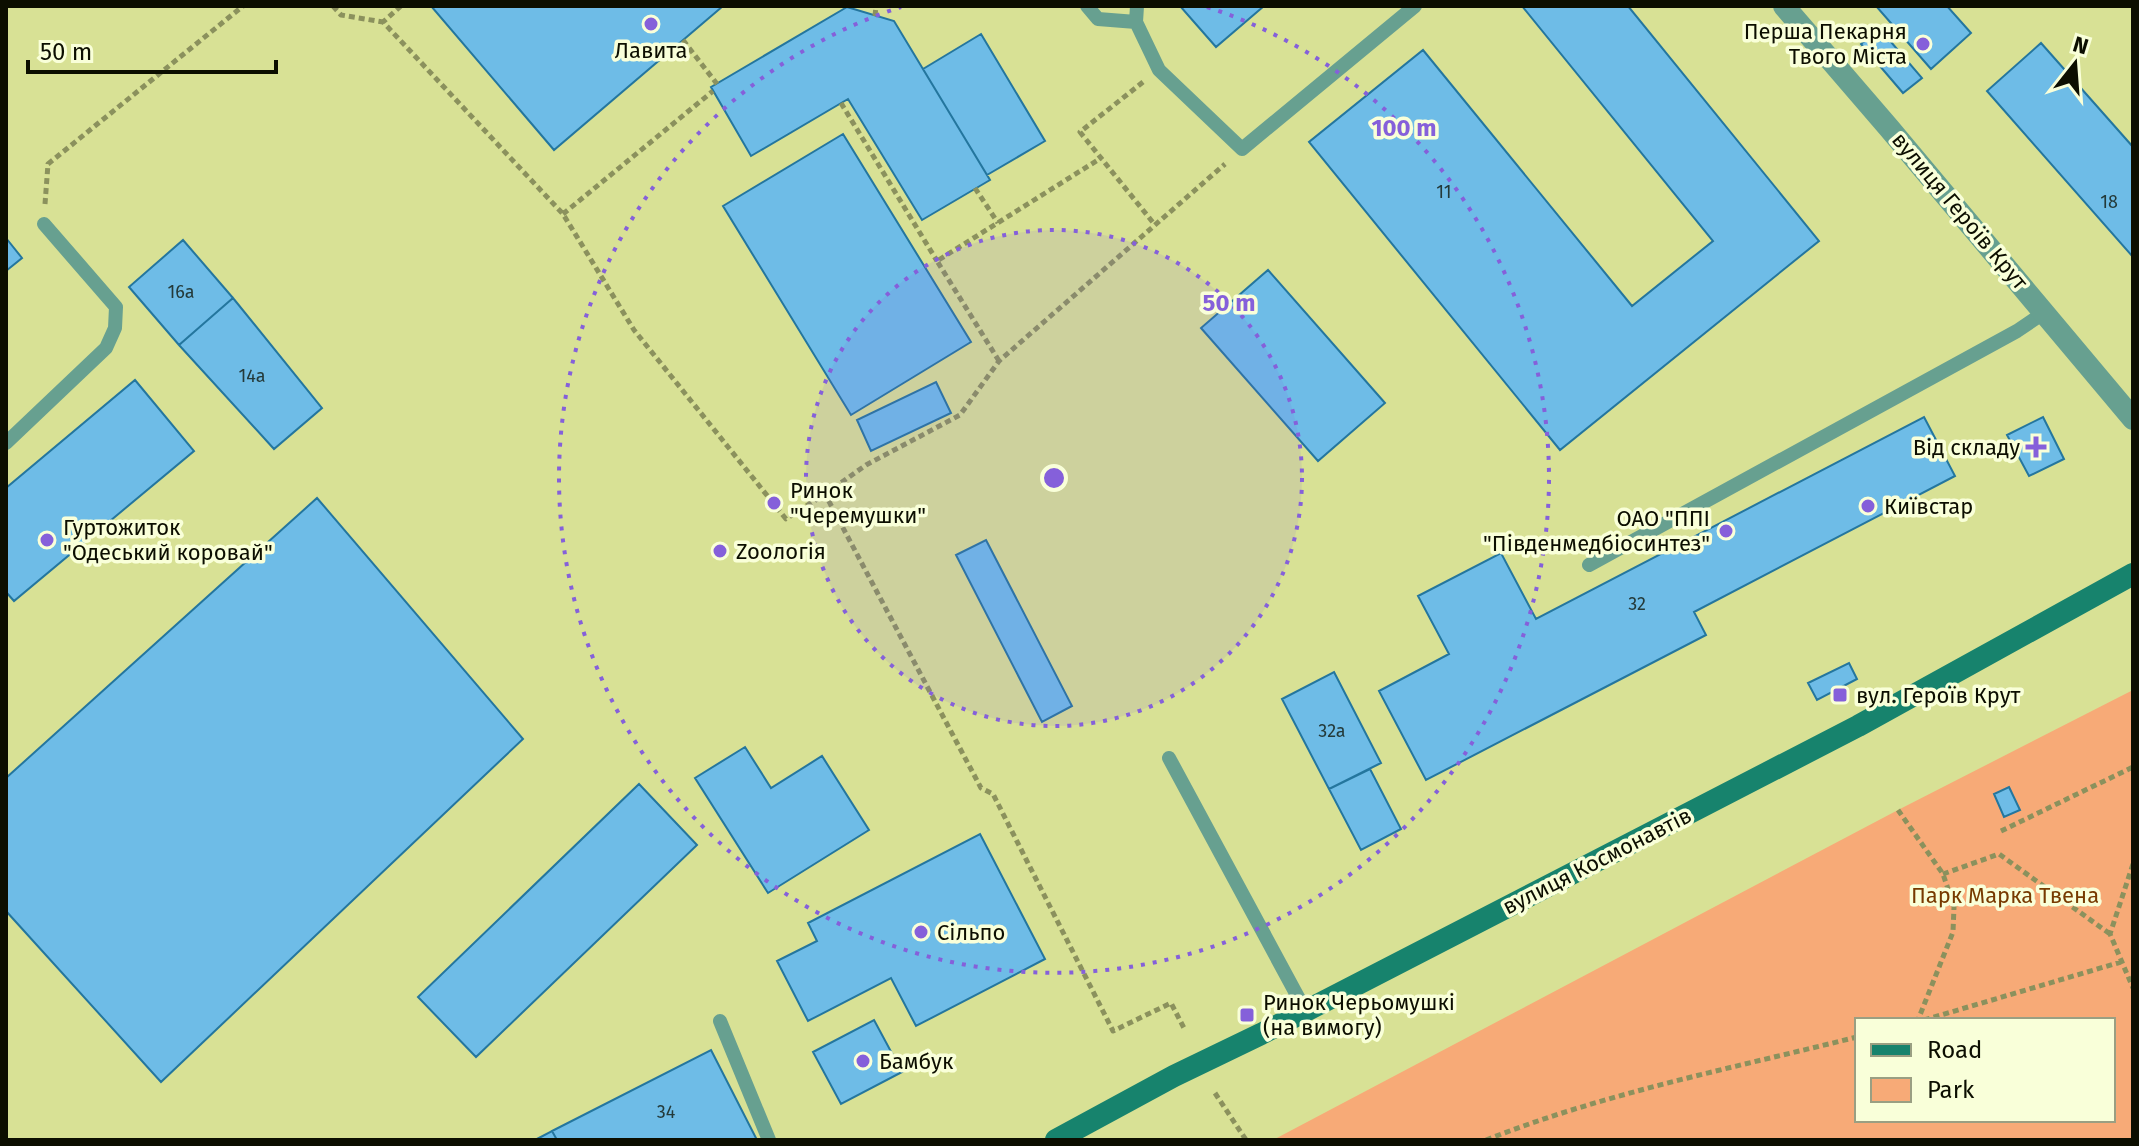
<svg xmlns="http://www.w3.org/2000/svg" width="2139" height="1146" font-family="'Fira Sans',sans-serif">
	<style>
		.green { fill: #f7aa77; fill-rule: evenodd }
		.building { fill: #6ebce7; stroke: #24769e; stroke-width: 2 }
		.lines { fill: none; stroke-linecap: round; stroke-linejoin: round }
		.path { stroke: #8b915d; stroke-width: 5; stroke-dasharray: 6 4; stroke-linecap: butt }
		.service { stroke: #67a090; stroke-width: 14 }
		.minor { stroke: #67a090; stroke-width: 22 }
		.secondary { stroke: #17836d; stroke-width: 22 }
		.ring { fill: none; stroke: #8560da; stroke-width: 4; stroke-dasharray: 4 8 }
		.poi-dot { fill: #8560da; stroke: #f9ffd9; stroke-width: 3 }
		.labels { text-anchor: middle; dominant-baseline: central; stroke-width: 7; stroke-linejoin: round; paint-order: stroke }
		.number-label { font-size: 18px; fill: #243a3a }
		.poi-label { font-size: 22px; fill: #0c0e00; stroke: #f9ffd9; text-anchor: start }
		.street-label { font-size: 22px; fill: #0c0e00; stroke: #f9ffd9 }
		.park-label { font-size: 22px; fill: #773a00; stroke: #f9ffd9 }
		.centre { fill: #8560da; stroke: #f9ffd9; stroke-width: 4 }
		.ring-label { font-size: 24px; text-anchor: middle; font-weight: bold; fill: #8560da; stroke: #f9ffd9; stroke-width: 7; stroke-linejoin: round; paint-order: stroke }
	</style>
	<rect width="100%" height="100%" fill="#d8e195"/>
	<path class="green" d="M2133 690V1140H1273L1898 810ZM1857 1020H2113V1120H1857Z"/>
	<path class="building" d="M431 6H723L554 150Z
		M1180 6H1264L1216 47Z
		M1522 6H1628L1819 241 1560 450 1309 142 1423 50 1632 306 1713 241Z
		M1876 6H1947L1971 33 1931 69Z
		M847 7 894 21 990 180 922 220 848 99 751 156 711 87Z
		M1879 28 1922 78 1903 93 1861 44Z
		M981 34 1045 141 987 175 923 69Z
		M2041 43 2133 147V257L1987 91Z
		M843 134 971 342 851 415 723 206Z
		M6 238 22 258 6 271Z
		M183 240 233 298 179 345 129 287Z
		M1268 270 1385 403 1318 461 1201 328Z
		M233 298 322 408 274 449 179 345Z
		M135 380 194 451 14 601 6 592V488Z
		M936 382 951 413 871 451 857 420Z
		M1924 417 1955 476 1694 612 1706 635 1426 780 1379 691 1449 654 1418 596 1501 553 1536 619Z
		M2043 417 2064 459 2029 476 2007 435Z
		M317 498 523 739 161 1082 6 911V778Z
		M986 540 1072 706 1042 722 956 555Z
		M1849 663 1857 679 1817 700 1808 683Z
		M1334 672 1381 763 1329 789 1282 699Z
		M745 747 771 788 822 756 869 830 768 893 695 778Z
		M1370 769 1401 829 1361 850 1329 789Z
		M639 784 697 845 476 1057 418 997Z
		M2009 787 2020 810 2004 817 1994 794Z
		M980 834 1045 959 916 1026 891 978 808 1021 777 961 817 941 808 923Z
		M874 1020 902 1072 841 1104 813 1052Z
		M711 1050 757 1140H557L552 1131Z
		M552 1131 557 1140H535Z"/>
	<g class="lines">
		<path class="path" d="M333 6 341 15 383 22
			M401 6 383 22 563 214 634 330 786 519 825 494 981 788 993 794 1113 1031 1171 1003 1185 1030
			M875 16 876 6
			M683 40 717 84
			M1143 82 1080 132 1155 225
			M841 103 937 261
			M975 188 998 223
			M45 204 48 164 243 6
			M563 214 713 91
			M999 361 937 261 1101 158
			M825 494 866 465 960 415 999 361 1225 164
			M1898 810 1943 874 1954 907 1953 932 1918 1020
			M2001 831 2133 767
			M2133 864 2110 934 2133 988
			M1943 874 1999 854 2110 934
			M1924 1020 2121 962
			M1215 1093 1246 1140
			M1486 1140C1605 1093 1733 1068 1857 1037"/>
		<path class="service" d="M1087 6 1098 19 1136 22
			M1137 6 1136 22 1159 70 1242 149 1415 6
			M6 443 106 348 115 328 116 307 44 224
			M1589 565 2017 331 2045 312
			M1169 758 1305 1010
			M720 1021 769 1140"/>
		<path class="minor" d="M1784 6 1889 128 2133 419"/>
		<path class="secondary" d="M1056 1140 1174 1076 1261 1034 1858 726 2133 574"/>
	</g>
	<circle cx="1054" cy="478" r="248" fill="#8560da" fill-opacity=".12"/>
	<g class="ring">
		<circle cx="1054" cy="478" r="248"/>
		<path d="M1207 7A495 495 0 1 1 901 7"/>
	</g>
	<g class="poi-dot">
		<circle cx="651" cy="24" r="8"/>
		<circle cx="1923" cy="44" r="8"/>
		<path d="M2032 435h8v8h8v8h-8v8h-8v-8h-8v-8h8z"/>
		<circle cx="774" cy="503" r="8"/>
		<circle cx="1868" cy="506" r="8"/>
		<circle cx="1726" cy="531" r="8"/>
		<circle cx="47" cy="540" r="8"/>
		<circle cx="720" cy="551" r="8"/>
		<rect x="1832" y="687" width="16" height="16" rx="4"/>
		<circle cx="921" cy="932" r="8"/>
		<rect x="1239" y="1007" width="16" height="16" rx="4"/>
		<circle cx="863" cy="1061" r="8"/>
	</g>
	<g class="labels">
		<g class="number-label">
			<text x="1444" y="192">11</text>
			<text x="2109" y="202">18</text>
			<text x="181" y="292">16а</text>
			<text x="252" y="376">14а</text>
			<text x="1637" y="604">32</text>
			<text x="1332" y="731">32а</text>
			<text x="666" y="1112">34</text>
		</g>
		<g class="poi-label">
			<text x="1907" y="31" text-anchor="end">Перша Пекарня<tspan x="1907" dy="25">Твого Міста</tspan></text>
			<text x="651" y="50" text-anchor="middle">Лавита</text>
			<text x="2020" y="447" text-anchor="end">Від складу</text>
			<text x="790" y="490">Ринок<tspan x="790" dy="25">"Черемушки"</tspan></text>
			<text x="1884" y="506">Київстар</text>
			<text x="1710" y="518" text-anchor="end">ОАО "ППІ<tspan x="1710" dy="25">"Південмедбіосинтез"</tspan></text>
			<text x="63" y="527">Гуртожиток<tspan x="63" dy="25">"Одеський коровай"</tspan></text>
			<text x="736" y="551">Zooлогія</text>
			<text x="1856" y="695">вул. Героїв Крут</text>
			<text x="937" y="932">Сільпо</text>
			<text x="1263" y="1002">Ринок Черьомушкі<tspan x="1263" dy="25">(на вимогу)</tspan></text>
			<text x="879" y="1061">Бамбук</text>
		</g>
		<g class="street-label">
			<text transform="translate(1960 211) rotate(50)">вулиця Героїв Крут</text>
			<text transform="translate(1597 861) rotate(-27)">вулиця Космонавтів</text>
		</g>
		<g class="park-label">
			<text x="2005" y="895">Парк Марка Твена</text>
		</g>
	</g>
	<circle cx="1054" cy="478" r="12" class="centre"/>
	<g class="ring-label">
		<text x="1404" y="136">100 m</text>
		<text x="1229" y="311">50 m</text>
	</g>
	<rect width="2139" height="1146" fill="none" stroke="#0c0e00" stroke-width="16"/>
	<rect x="1855" y="1018" width="260" height="104" fill="#f9ffd9" stroke="#9a9f82" stroke-width="2"/>
	<rect x="1871" y="1044" width="40" height="12" fill="#17836d" stroke="#9a9f82" stroke-width="2"/>
	<text x="1927" y="1058" font-size="24" fill="#0c0e00">Road</text>
	<rect x="1871" y="1078" width="40" height="24" fill="#f7aa77" stroke="#9a9f82" stroke-width="2"/>
	<text x="1927" y="1098" font-size="24" fill="#0c0e00">Park</text>
	<g transform="translate(2075 64) rotate(17)" stroke="#f9ffd9" stroke-width="6" paint-order="stroke">
	<path d="M0-6L14 30L0 20L-14 30Z" fill="#0c0e00"/>
	<text y="-12" font-size="22" font-weight="bold" text-anchor="middle" fill="#0c0e00">N</text>
	</g>
	<path d="M28 60v12h248v-12" fill="none" stroke="#0c0e00" stroke-width="4"/>
	<text x="40" y="60" font-size="24" fill="#0c0e00" stroke="#f9ffd9" stroke-width="6" paint-order="stroke">50 m</text>
</svg>
